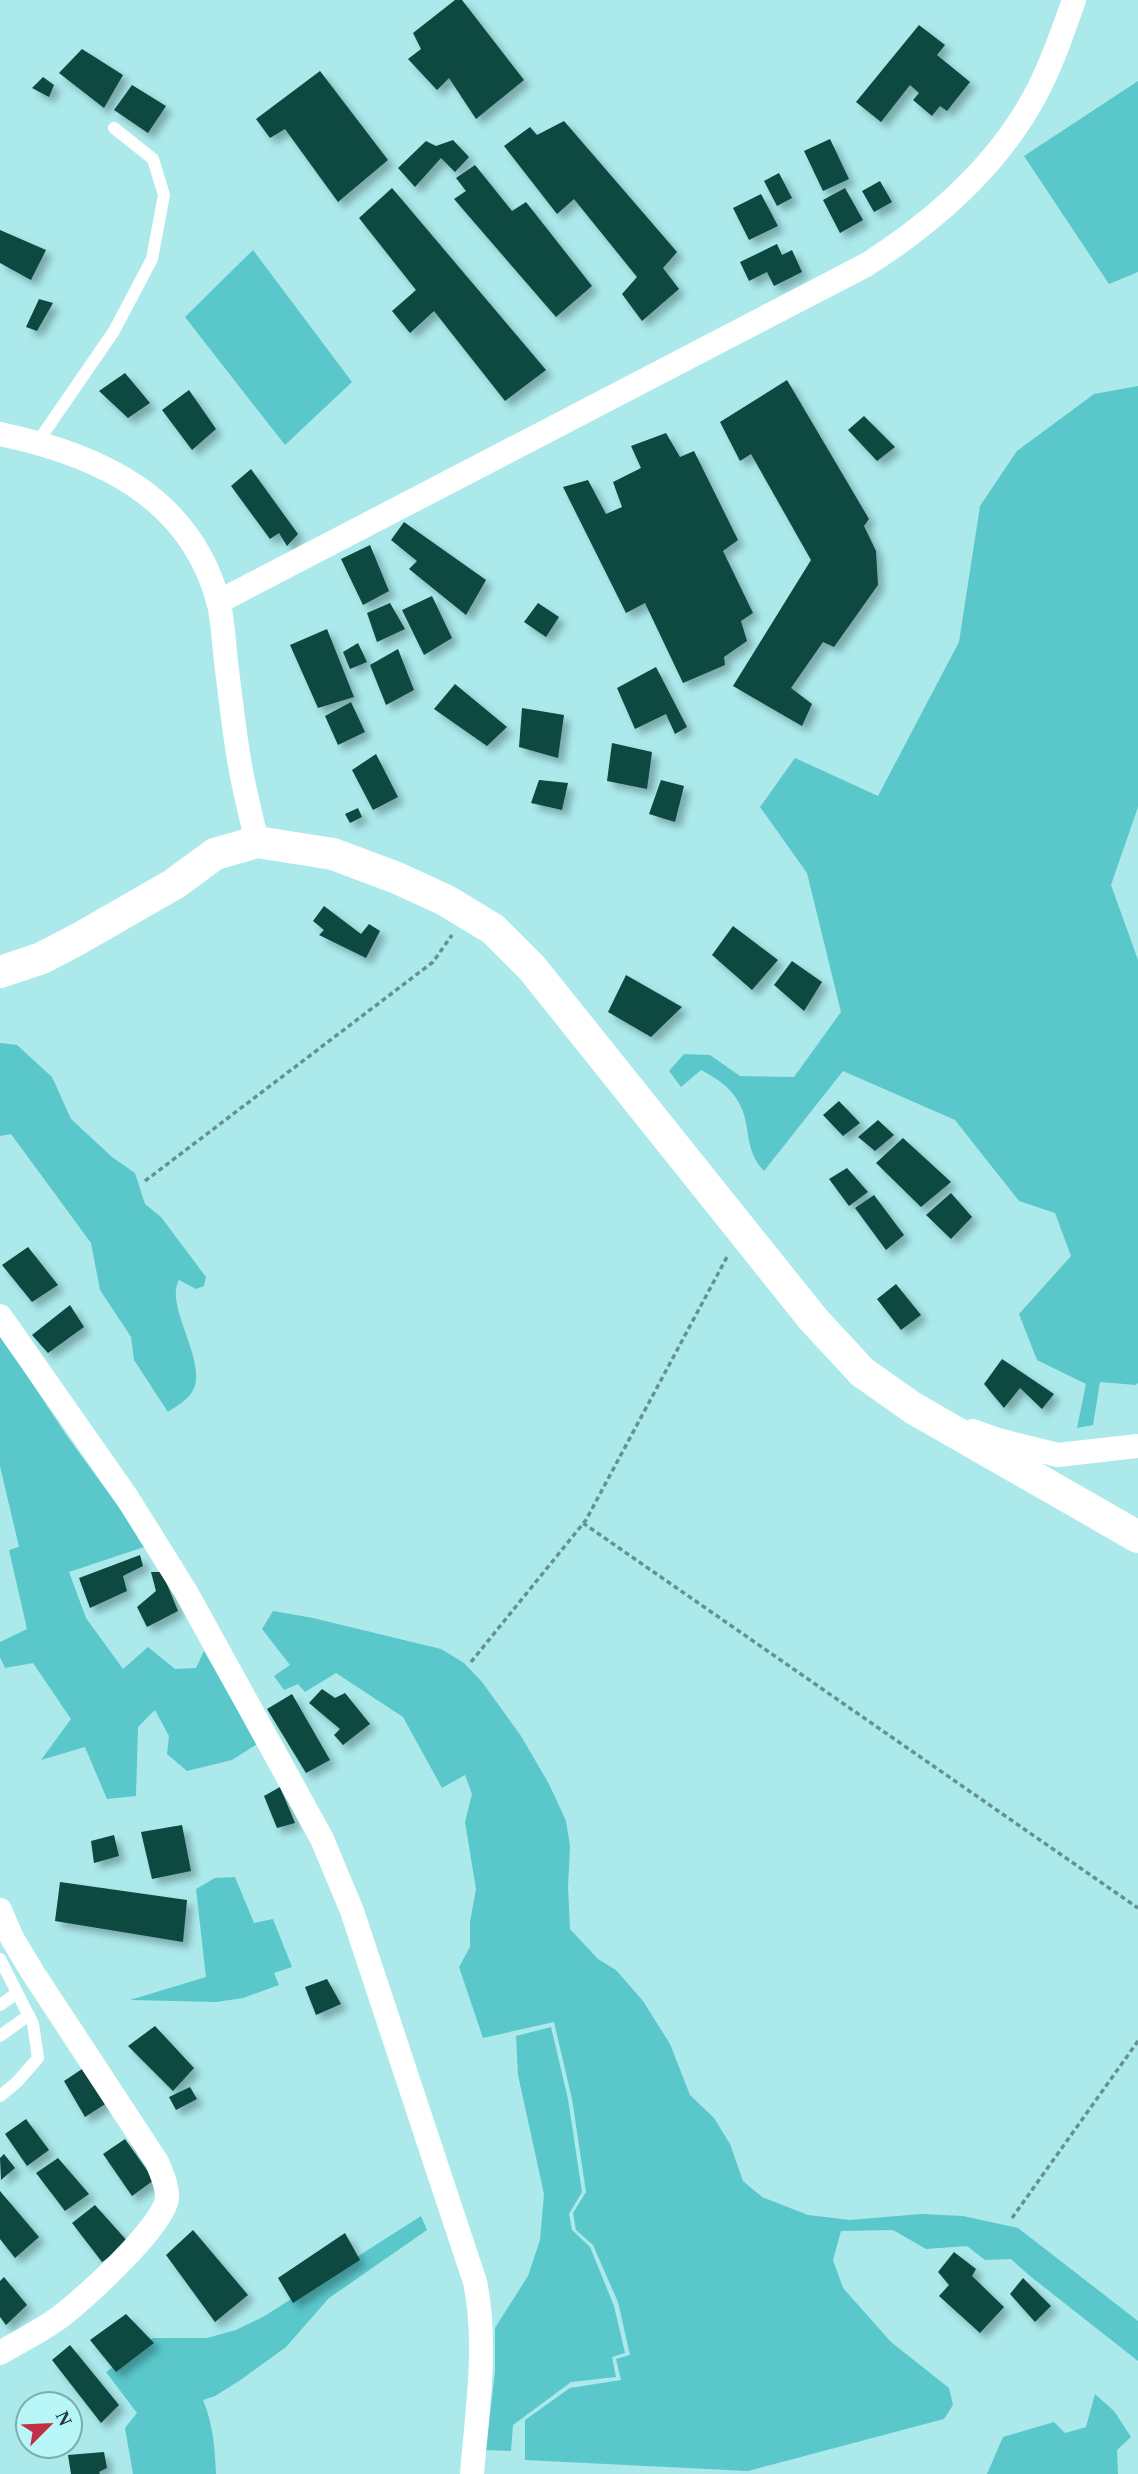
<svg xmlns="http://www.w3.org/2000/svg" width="1138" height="2474" font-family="'Times New Roman',serif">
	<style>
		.green { fill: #5ac7cb }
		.building { fill: #0a493f; filter: url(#shadow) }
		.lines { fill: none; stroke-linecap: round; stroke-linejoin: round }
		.path { stroke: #669193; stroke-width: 3.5; stroke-dasharray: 5 3.5; stroke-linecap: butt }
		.service { stroke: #fff; stroke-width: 12 }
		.minor { stroke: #fff; stroke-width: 24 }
		.tertiary { stroke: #fff; stroke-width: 32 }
	</style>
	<defs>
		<filter id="shadow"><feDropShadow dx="6" dy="6" stdDeviation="3.5" flood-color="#0004"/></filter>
	</defs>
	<rect width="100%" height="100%" fill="#abe9eb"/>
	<path class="green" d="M1138 81V272L1109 284 1024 156Z
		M253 250 352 382 285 445 185 317Z
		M1138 386V807L1111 885 1138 960V1383L1136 1385 1100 1382 1093 1425 1077 1428 1086 1384 1037 1360 1019 1314 1071 1256 1055 1213 1019 1201 955 1120 843 1071 764 1171C743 1149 752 1126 739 1103 731 1087 716 1078 701 1070L681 1087 669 1071 684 1054 710 1055 740 1076 794 1077 841 1012 807 873 760 807 795 758 878 796 959 642 980 506 1017 451 1094 394Z
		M0 1043 17 1045 52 1077 71 1119 112 1157 135 1173 145 1204 161 1217 206 1277 204 1286 196 1289 179 1280C163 1307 213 1367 190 1395 184 1402 175 1407 168 1412L134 1360 131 1337 100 1290 91 1243 11 1134 0 1136Z
		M0 1335 67 1436 120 1509 144 1547 69 1572 86 1618 123 1669 148 1647 175 1669 196 1668 204 1651 257 1744 232 1760 187 1771 167 1754 169 1736 155 1710 138 1727 136 1796 107 1799 85 1747 41 1760 71 1719 33 1663 5 1668 0 1657V1642L27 1629 9 1550 19 1547 0 1466Z
		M273 1611 313 1618 441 1649 464 1663 482 1682 521 1736 549 1784 566 1821 570 1846 568 1887 570 1929 598 1959 616 1970 643 2001 670 2044 690 2095 714 2118 730 2144 743 2181 762 2197 808 2215 850 2220 921 2214 963 2216 1018 2228 1138 2321V2361L1030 2276 1011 2259 985 2260 967 2246 926 2249 893 2230 841 2231 833 2260 843 2288 891 2342 949 2388 953 2405 944 2419 748 2471 525 2460V2420L570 2388 621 2380 616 2359 630 2355 618 2302 593 2245 576 2230 573 2213 586 2192 572 2099 554 2022 483 2038 459 1967 470 1947V1922L476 1889 465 1822 472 1794 465 1775 442 1788 403 1717 336 1673 305 1692 298 1684 284 1690 274 1676 290 1665 262 1629Z
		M235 1877 254 1923 273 1919 292 1967 274 1973 279 1985 243 1998 216 2002 130 2000 206 1977 196 1889 215 1878Z
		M551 2027 568 2099 582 2192 569 2214 572 2230 590 2247 614 2306 625 2353 612 2357 616 2377 571 2382 513 2425 511 2451 486 2450 495 2371V2328L528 2276 540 2240 544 2194 518 2075 516 2036Z
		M421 2216 427 2230 329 2298 286 2347 242 2379 215 2396 203 2400C213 2424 215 2448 216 2474H133L125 2428 137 2413 106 2372 153 2338H207L236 2330 263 2317Z
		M1095 2394 1114 2411 1131 2437 1117 2450 1118 2474H987L1003 2437 1054 2422 1065 2433 1086 2427Z"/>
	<path class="building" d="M455 0H462L524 80 476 119 449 78 437 90 408 59 421 49 413 33Z
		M919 25 945 45 937 55 970 82 947 111 940 106 932 116 913 100 919 93 910 85 881 122 856 102Z
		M82 49 123 75 104 108 59 73Z
		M320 71 388 160 338 202 285 129 270 138 256 119Z
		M43 77 54 85 49 97 32 88Z
		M132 85 166 106 148 133 114 110Z
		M564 121 677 252 663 268 679 289 642 321 622 294 637 277 574 199 557 214 504 146 530 127 537 135Z
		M830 139 849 179 823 191 804 151Z
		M453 140 469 157 455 172 441 158 415 187 398 168 426 141 436 146Z
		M475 165 512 211 526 202 592 286 556 317 454 199 466 191 456 178Z
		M779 173 792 198 777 206 764 181Z
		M880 181 892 202 874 212 862 191Z
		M392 188 546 370 505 401 434 311 410 333 392 311 416 290 359 218Z
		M845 188 863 220 840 233 823 200Z
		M761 194 778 226 749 240 733 208Z
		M0 230 46 250 31 280 0 263Z
		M777 244 782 255 792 250 802 272 774 286 767 272 749 281 740 262Z
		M39 299 53 303 37 331 26 327Z
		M125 373 150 403 128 418 99 391Z
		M787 380 869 519 864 526 876 551 878 585 834 647 823 642 791 688 812 704 802 726 733 686 811 560 751 454 740 461 720 422Z
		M189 390 216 429 192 450 162 410Z
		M864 416 895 447 877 461 848 430Z
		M666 433 680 457 694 451 738 540 723 551 753 613 741 621 747 641 724 657 725 665 683 683 645 603 626 613 563 487 588 480 606 514 622 507 613 482 641 468 631 446Z
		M251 469 298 534 287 546 279 533 270 539 231 486Z
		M404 522 486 580 466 615 409 569 417 561 391 540Z
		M370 545 389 591 363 605 341 559Z
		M432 596 452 638 424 655 402 610Z
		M390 603 405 629 377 642 367 613Z
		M538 603 559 617 546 637 524 622Z
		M327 629 354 697 318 708 290 645Z
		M358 643 367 662 350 669 343 652Z
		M398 649 414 690 386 705 370 665Z
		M656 667 687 727 675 734 666 714 635 729 617 688Z
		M455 684 507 727 487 746 434 709Z
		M351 702 365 732 338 745 325 716Z
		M522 708 564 715 558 758 519 747Z
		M612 743 652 752 647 789 607 781Z
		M376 754 398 797 373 810 352 770Z
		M539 780 568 783 562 810 531 803Z
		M661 780 684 786 675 822 649 814Z
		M358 808 362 817 350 823 345 814Z
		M324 906 361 934 369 924 380 931 366 958 319 935 324 930 313 921Z
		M733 926 778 960 752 990 712 955Z
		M792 961 822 982 804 1011 774 985Z
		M626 975 682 1007 651 1037 608 1012Z
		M839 1101 860 1123 843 1136 823 1115Z
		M878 1120 894 1135 875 1151 858 1137Z
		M903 1138 951 1182 921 1207 876 1163Z
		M847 1168 868 1192 849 1206 829 1179Z
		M951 1193 972 1217 951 1239 926 1215Z
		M874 1195 904 1235 886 1250 855 1208Z
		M28 1247 58 1285 32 1302 2 1265Z
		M896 1284 921 1315 901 1330 877 1299Z
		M70 1305 84 1327 48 1353 32 1335Z
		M1002 1359 1054 1394 1042 1409 1020 1388 1004 1408 984 1384Z
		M140 1555 143 1566 123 1576 127 1591 90 1608 79 1578Z
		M151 1572H162L178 1611 147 1627 137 1607 156 1591Z
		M322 1689 335 1698 345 1693 370 1724 343 1745 334 1735 340 1729 309 1703Z
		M292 1694 330 1760 306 1773 267 1709Z
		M280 1787 295 1823 277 1828 264 1796Z
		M182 1825 191 1871 152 1879 141 1832Z
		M114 1835 119 1856 94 1863 91 1841Z
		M60 1882 187 1900 183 1942 55 1921Z
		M327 1979 341 2004 316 2015 305 1987Z
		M155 2026 194 2068 173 2091 128 2046Z
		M85 2067 110 2101 85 2117 64 2081Z
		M190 2087 197 2099 176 2110 169 2097Z
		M26 2119 49 2150 27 2166 5 2134Z
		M125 2139 154 2180 132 2196 103 2154Z
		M4 2154 15 2168 1 2180 0 2158Z
		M58 2158 89 2194 65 2211 36 2173Z
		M0 2191 39 2237 15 2258 0 2239Z
		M95 2205 129 2243 102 2262 72 2223Z
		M193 2230 248 2295 215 2322 166 2255Z
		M345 2233 360 2260 293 2303 278 2278Z
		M954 2252 976 2269 972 2276 1004 2307 980 2333 939 2296 949 2285 938 2272Z
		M4 2277 27 2305 6 2325 0 2317V2281Z
		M1023 2278 1051 2306 1035 2322 1010 2294Z
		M126 2314 154 2343 116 2372 90 2340Z
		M70 2345 119 2405 101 2423 52 2360Z
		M104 2452 107 2468 99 2472 100 2474H71L68 2455Z"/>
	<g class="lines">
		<path class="path" d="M145 1181 433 962 452 935
			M583 1523 1138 1908
			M471 1662 586 1520 728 1255
			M1012 2218 1138 2041"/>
		<path class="service" d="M37 443 114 331 152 259 164 195 153 159 114 128
			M0 1959 33 2024 38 2058 17 2082 0 2096
			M0 2005 17 1993
			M0 2036 29 2015"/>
		<path class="minor" d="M0 434C100 455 191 497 219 604 223 623 224 643 226 662 230 692 233 723 238 753 242 782 250 812 257 842
			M218 602 866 265C935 221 1000 164 1038 90 1053 61 1063 31 1074 0
			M0 1316 128 1499 186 1592 322 1839 352 1911 475 2282C488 2345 477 2410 472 2474
			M973 1431 998 1440 1058 1455 1138 1446
			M0 1910 12 1938 33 1973 157 2162C161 2173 168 2186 167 2198 165 2225 83 2300 60 2317 41 2331 20 2341 0 2353"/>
		<path class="tertiary" d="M0 972 42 958 80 938 174 884 215 854 257 842 333 854 397 878 445 900 493 929 532 968 813 1319 862 1372 913 1408 1138 1537"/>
	</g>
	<g transform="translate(49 2425) rotate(66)"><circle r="33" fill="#b8f6f8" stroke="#7cacad" stroke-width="2"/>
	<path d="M0-5L12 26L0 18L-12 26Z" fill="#c13044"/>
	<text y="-10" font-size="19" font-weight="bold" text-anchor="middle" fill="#223c3d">N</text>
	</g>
</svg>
